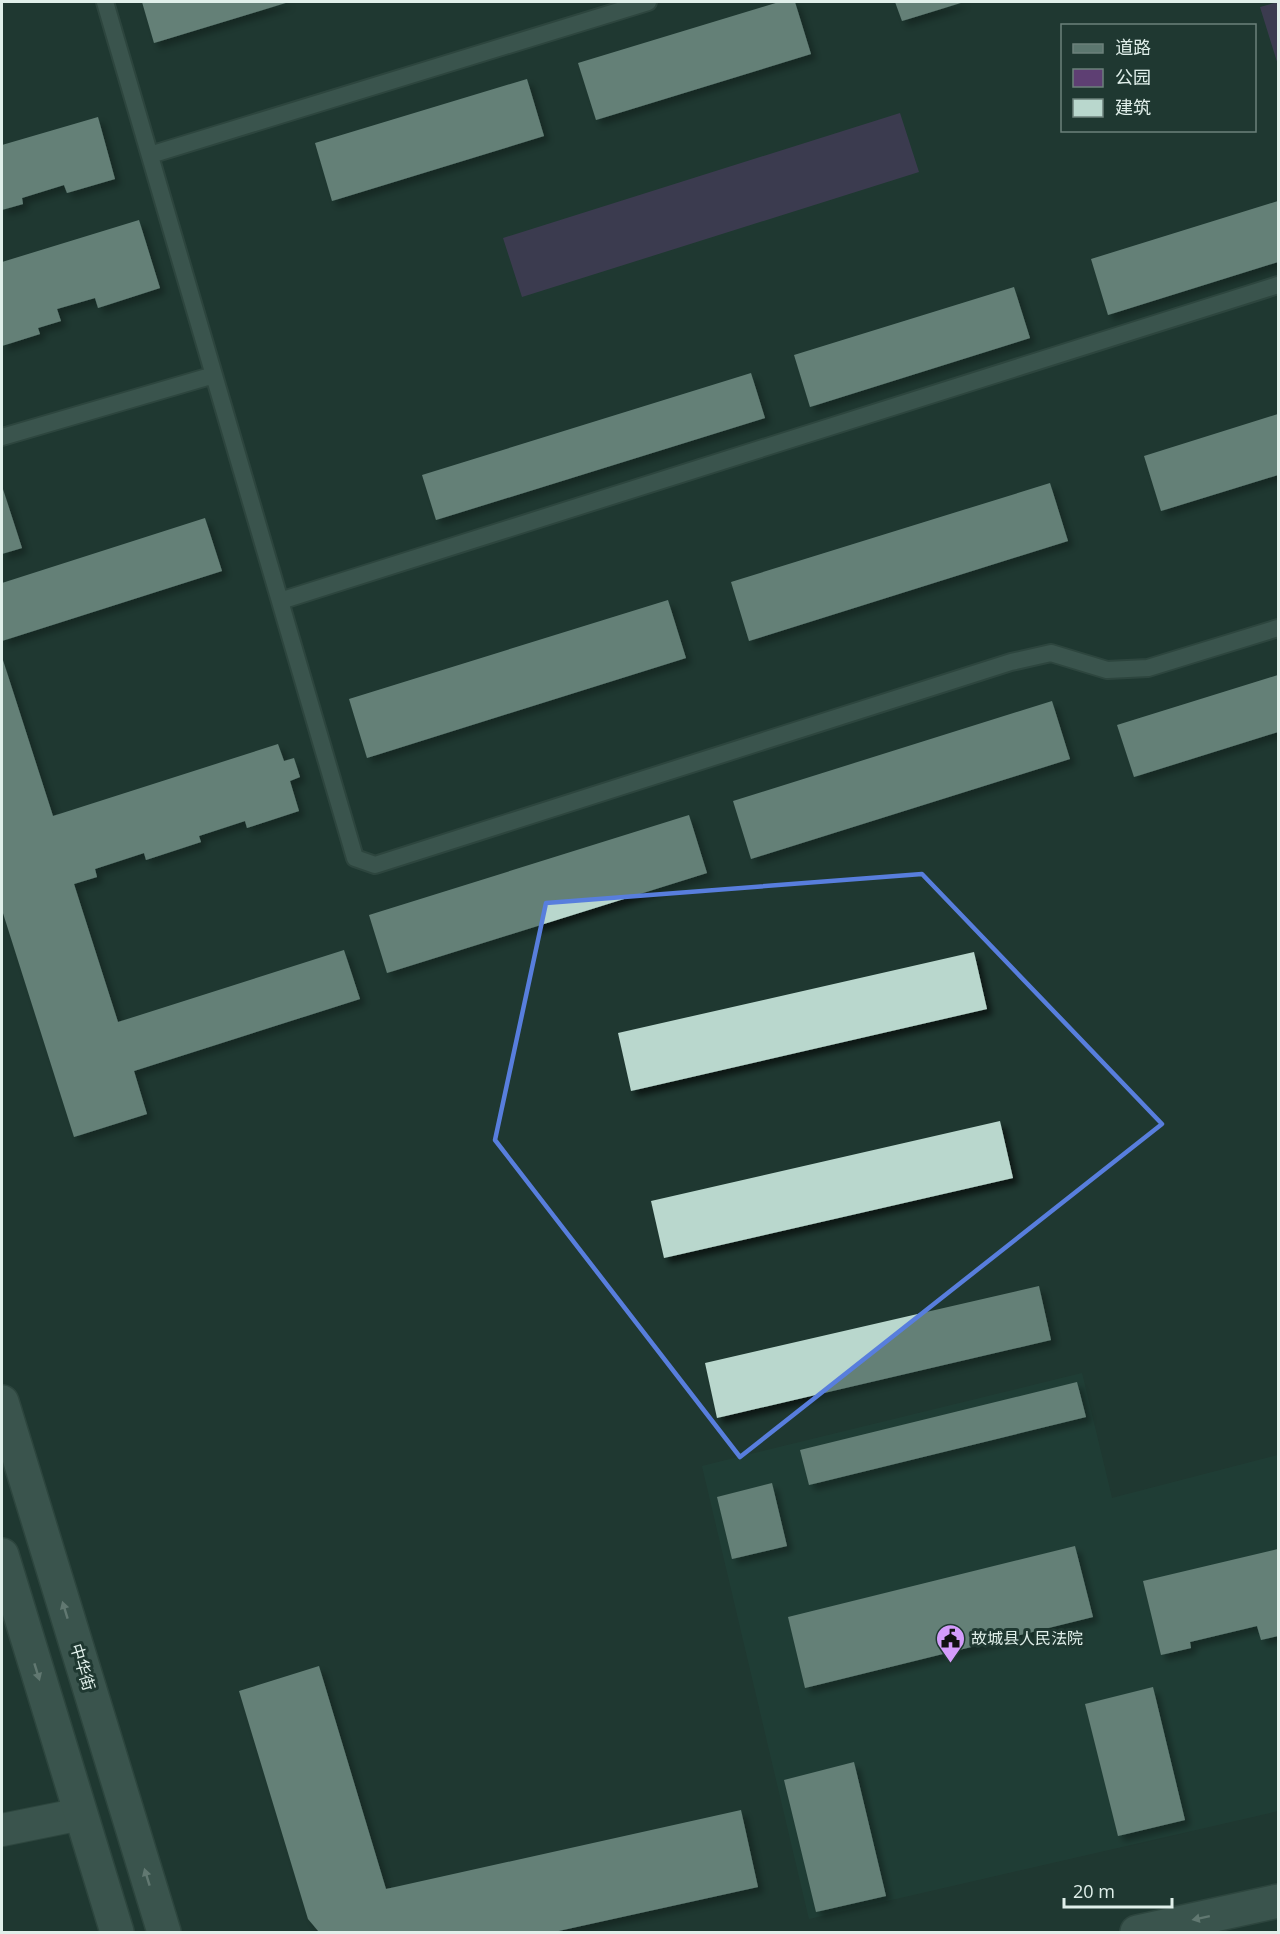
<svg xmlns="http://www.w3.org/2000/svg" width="1280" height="1934" font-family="'Open Sans','Noto Sans SC',sans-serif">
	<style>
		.built { fill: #21443b }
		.green { fill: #5e3f73 }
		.building { fill: #b9d7cd; filter: url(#shadow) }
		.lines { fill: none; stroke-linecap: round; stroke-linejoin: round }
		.lane-casing { stroke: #3f564f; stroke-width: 20 }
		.street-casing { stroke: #3f564f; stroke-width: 34 }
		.secondary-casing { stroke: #3f564f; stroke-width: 36 }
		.lane { stroke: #5c776f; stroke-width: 16 }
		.street { stroke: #5c776f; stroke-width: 32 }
		.secondary { stroke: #5c776f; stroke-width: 33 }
		.oneway { fill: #b2c5bf }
		.marked { fill: none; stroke: #587edd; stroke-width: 4.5; stroke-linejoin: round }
		.labels { text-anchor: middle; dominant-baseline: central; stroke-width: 6; stroke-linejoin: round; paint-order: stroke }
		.poi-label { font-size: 16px; fill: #e0efea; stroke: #1f3831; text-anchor: start }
		.street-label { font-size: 16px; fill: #e0efea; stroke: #1f3831 }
	</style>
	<defs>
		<filter id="shadow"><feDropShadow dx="5.5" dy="5.5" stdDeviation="3" flood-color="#0009"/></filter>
	</defs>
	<rect width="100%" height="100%" fill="#1f3831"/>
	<path class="built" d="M1082 1373 1112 1498 1278 1455V1811L809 1919 702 1466Z"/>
	<path class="green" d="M1278 2V65L1260 7Z
		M900 113 919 172 522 297 503 238Z"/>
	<path class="building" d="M142 2H289L154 43Z
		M779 2H795L811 54 596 120 578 63Z
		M895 2H964L902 21Z
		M527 79 544 136 332 201 315 143Z
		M98 117 115 179 67 193 64 185 22 198 23 204 2 210V145Z
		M1278 201V262L1108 315 1091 259Z
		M139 220 160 288 98 308 95 298 57 309 61 321 38 328 40 334 2 346V262Z
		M1014 287 1030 338 810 407 794 355Z
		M751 373 765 418 436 520 422 475Z
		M1278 414V475L1161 511 1144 456Z
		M1050 483 1068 541 749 641 731 582Z
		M2 486 22 548 2 554Z
		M205 518 222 571 2 641V583Z
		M668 600 686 658 367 758 349 699Z
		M2 657 53 816 278 744 284 761 294 758 300 777 290 781 299 811 247 828 245 821 199 836 201 842 146 860 144 853 95 869 97 877 74 884 118 1022 344 950 360 999 134 1071 147 1114 74 1137 2 910Z
		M1278 675V732L1134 777 1117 725Z
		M1052 701 1070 759 751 859 733 801Z
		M689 815 707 873 387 973 369 915Z
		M974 952 987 1009 631 1091 618 1033Z
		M1000 1121 1013 1178 664 1258 651 1201Z
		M1039 1286 1051 1340 717 1418 705 1363Z
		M1077 1382 1086 1417 809 1485 800 1450Z
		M772 1483 787 1546 732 1559 717 1497Z
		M1075 1546 1093 1617 805 1688 788 1617Z
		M1278 1549V1636L1261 1640 1257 1626 1190 1642 1191 1648 1161 1655 1143 1581Z
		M319 1666 386 1889 741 1810 758 1887 554 1932H319L308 1919 239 1691Z
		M1153 1687 1185 1820 1118 1836 1085 1704Z
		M854 1762 886 1896 816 1912 784 1780Z"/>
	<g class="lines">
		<defs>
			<path id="lane" d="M105 2 355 858 375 865 1011 662 1051 653 1107 670 1148 668 1278 628
				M150 155 648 2
				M2 437 214 375
				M280 601 1278 285"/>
			<path id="street" d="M2 1830 81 1814"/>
			<path id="secondary" d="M2 1402 164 1932
				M2 1555 117 1932
				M1137 1932 1278 1901"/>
		</defs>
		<use href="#lane" class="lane-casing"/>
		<use href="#street" class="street-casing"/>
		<use href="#secondary" class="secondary-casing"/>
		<use href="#lane" class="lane"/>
		<use href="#street" class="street"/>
		<use href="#secondary" class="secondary"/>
	</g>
	<defs><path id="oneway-solid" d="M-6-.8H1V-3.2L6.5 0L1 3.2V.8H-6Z" transform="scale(1.5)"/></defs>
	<g class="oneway">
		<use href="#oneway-solid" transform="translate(65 1610) rotate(-107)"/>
		<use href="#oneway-solid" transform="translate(37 1672) rotate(73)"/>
		<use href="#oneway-solid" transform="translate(147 1877) rotate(-107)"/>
		<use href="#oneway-solid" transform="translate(1201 1918) rotate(168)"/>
	</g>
	<path d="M0 0H1280V1934H0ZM922 874 1162 1124 740 1457 495 1140 546 903Z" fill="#1f3831" fill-opacity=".55" fill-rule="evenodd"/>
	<path class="marked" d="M922 874 1162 1124 740 1457 495 1140 546 903Z"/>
	<defs>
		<symbol id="civic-pin" viewBox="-11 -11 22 30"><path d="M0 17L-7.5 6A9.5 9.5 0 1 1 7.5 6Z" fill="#d49cfb" stroke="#1f3831"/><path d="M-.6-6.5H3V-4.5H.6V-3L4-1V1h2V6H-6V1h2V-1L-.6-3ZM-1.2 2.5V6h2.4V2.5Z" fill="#111"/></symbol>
	</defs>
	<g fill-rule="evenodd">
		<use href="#civic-pin" x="934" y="1622" width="33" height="45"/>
	</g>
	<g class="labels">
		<g class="poi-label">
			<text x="971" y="1638">故城县人民法院</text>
		</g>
		<g class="street-label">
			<text transform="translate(83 1667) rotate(73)">中华街</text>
		</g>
	</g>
	<rect width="1280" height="1934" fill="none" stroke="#e0efea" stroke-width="6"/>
	<rect x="1061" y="24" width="195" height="108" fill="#1f3831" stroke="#6c817b" stroke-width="1.5"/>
	<rect x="1073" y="44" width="30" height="9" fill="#5c776f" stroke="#6c817b" stroke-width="1.5"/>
	<text x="1115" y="54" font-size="18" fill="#e0efea">道路</text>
	<rect x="1073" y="69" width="30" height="18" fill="#5e3f73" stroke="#6c817b" stroke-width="1.5"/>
	<text x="1115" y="84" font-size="18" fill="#e0efea">公园</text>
	<rect x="1073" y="99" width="30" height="18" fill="#b9d7cd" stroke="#6c817b" stroke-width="1.5"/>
	<text x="1115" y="114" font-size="18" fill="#e0efea">建筑</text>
	<path d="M1064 1898v9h108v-9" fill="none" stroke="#e0efea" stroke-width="3"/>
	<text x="1073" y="1898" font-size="18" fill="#e0efea" stroke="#1f3831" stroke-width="4.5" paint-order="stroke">20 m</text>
</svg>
